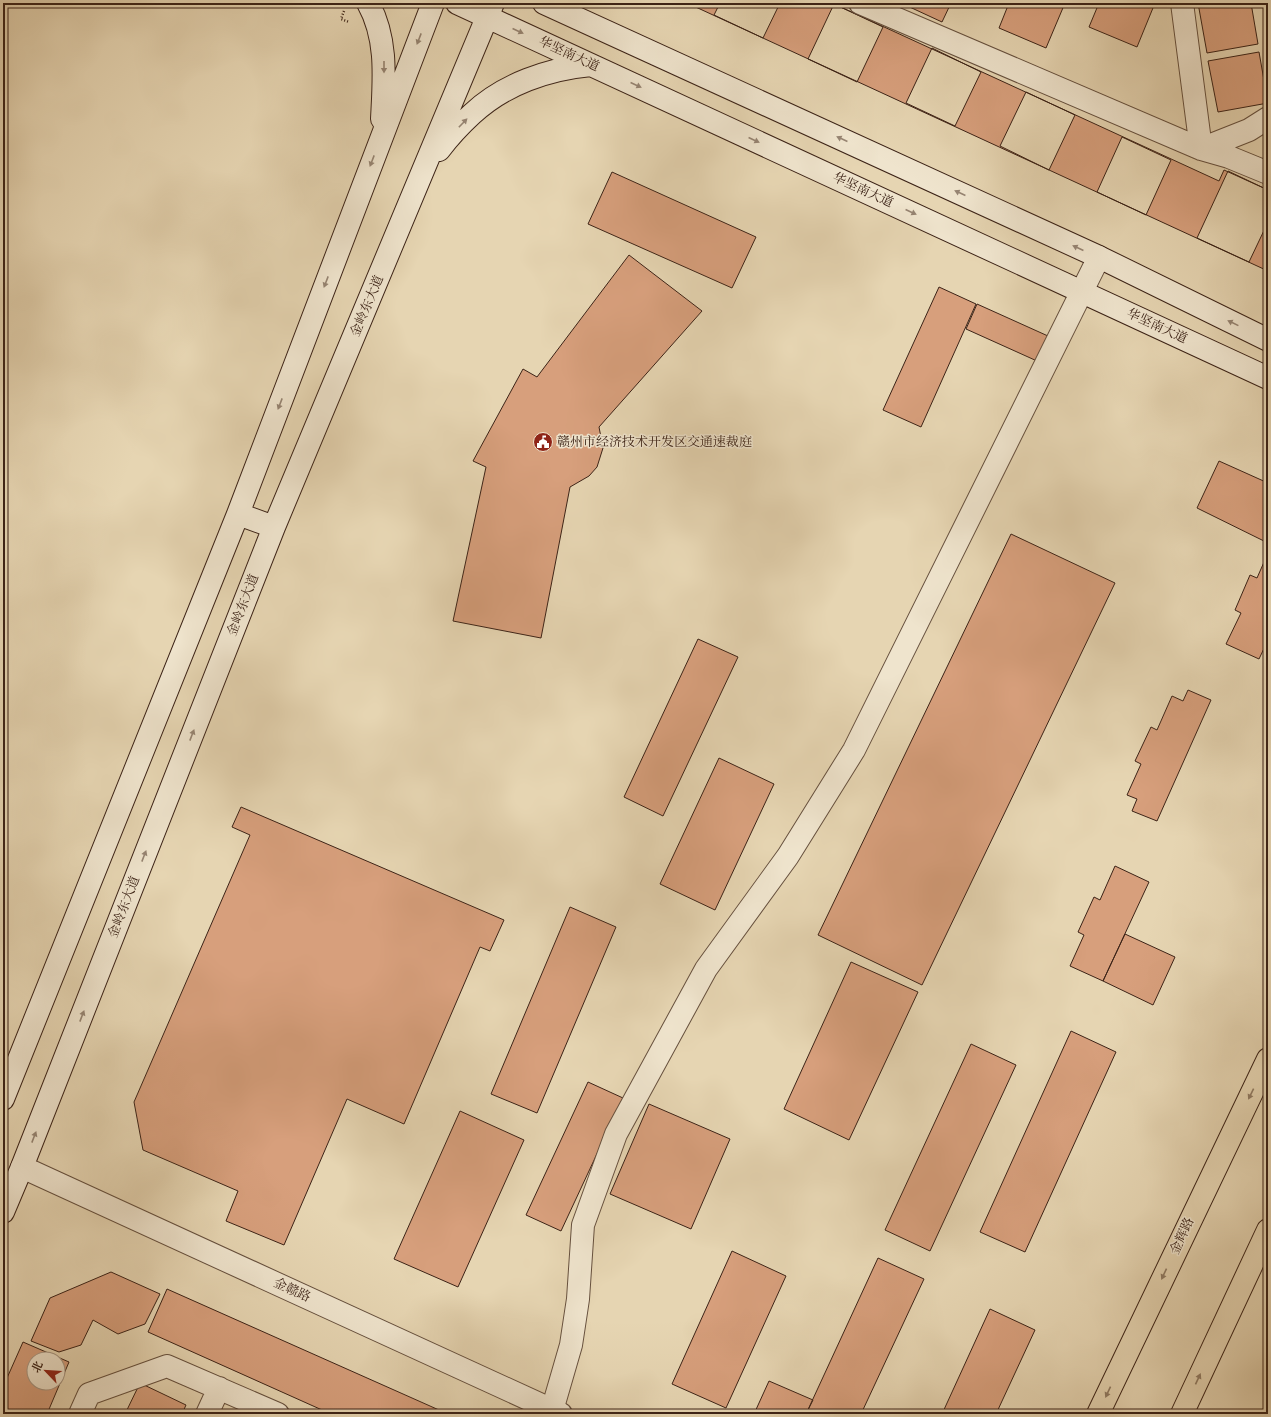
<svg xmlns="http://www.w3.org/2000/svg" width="1271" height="1417" font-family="Cardo,'Noto Serif SC',serif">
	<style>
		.building { fill: #d79f7c; stroke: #3c2317; fill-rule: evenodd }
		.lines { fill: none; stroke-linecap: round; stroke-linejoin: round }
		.minor-casing { stroke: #66503e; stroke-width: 24 }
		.tertiary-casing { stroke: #66503e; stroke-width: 24 }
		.secondary-casing { stroke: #3c2317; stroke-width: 24 }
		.primary-casing { stroke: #3c2317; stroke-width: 24 }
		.path { stroke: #3c2317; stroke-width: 2.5; stroke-dasharray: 1 2; stroke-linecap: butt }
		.minor { stroke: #efe4cd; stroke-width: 22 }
		.tertiary { stroke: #efe4cd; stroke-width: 22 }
		.secondary { stroke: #efe4cd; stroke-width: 22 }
		.primary { stroke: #e6d5b2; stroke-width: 22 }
		.oneway { fill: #968472 }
		.oneway2 { fill: #917c64 }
		.labels { text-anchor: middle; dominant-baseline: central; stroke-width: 3; stroke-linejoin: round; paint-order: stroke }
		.street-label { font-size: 13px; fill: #3c2317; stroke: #efe4cd }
		.poi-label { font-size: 13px; fill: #3c2317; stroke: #efe4cd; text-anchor: start }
	</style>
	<rect width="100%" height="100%" fill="#e6d5b2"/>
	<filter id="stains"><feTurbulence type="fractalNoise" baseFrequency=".005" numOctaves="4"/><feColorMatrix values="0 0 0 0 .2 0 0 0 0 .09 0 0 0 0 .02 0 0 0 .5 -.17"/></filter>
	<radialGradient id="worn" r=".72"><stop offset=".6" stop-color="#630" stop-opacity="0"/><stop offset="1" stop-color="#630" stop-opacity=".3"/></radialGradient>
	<path class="building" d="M687 3H832L1219 181 1224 170 1268 190V271Z
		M720 3H780L763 38 714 15Z
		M901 3H951L942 22Z
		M1009 3H1065L1046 48 999 28Z
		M1099 3H1155L1137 47 1089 27Z
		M1198 3H1251L1258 44 1207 53Z
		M834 4 883 27 857 82 808 59Z
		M932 48 981 72 955 126 906 103Z
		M1259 52 1268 103 1218 112 1208 61Z
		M1026 92 1075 115 1049 170 1000 146Z
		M1122 137 1171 160 1146 215 1097 192Z
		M1228 171 1268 190V222L1249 262 1197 238Z
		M612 172 756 237 732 288 588 224Z
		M629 255 702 311 599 427 603 448 597 467 589 476 570 487 541 638 453 621 486 467 473 461 523 369 537 377Z
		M939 287 976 304 921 427 883 410Z
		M977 304 1048 336 1037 361 966 329Z
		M1219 461 1268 483V543L1197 508Z
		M1011 534 1115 583 922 985 818 935Z
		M1268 553V640L1259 659 1226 644 1241 613 1235 610 1250 575 1257 578Z
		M698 639 738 657 663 816 624 797Z
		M1188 690 1211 700 1157 821 1132 811 1137 799 1127 795 1141 764 1135 761 1151 727 1157 730 1172 696 1183 701Z
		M719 758 774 784 715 910 660 884Z
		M241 807 504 920 490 951 480 947 404 1124 347 1099 284 1245 226 1221 238 1191 143 1150 134 1102 250 835 232 827Z
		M1115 866 1149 882 1103 981 1070 966 1084 935 1078 932 1094 897 1100 900Z
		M570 907 616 927 537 1113 491 1094Z
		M1125 934 1175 957 1153 1005 1103 981Z
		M851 962 918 992 849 1140 784 1109Z
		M1071 1031 1116 1052 1025 1252 980 1232Z
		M971 1044 1016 1065 930 1251 885 1230Z
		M588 1082 623 1098 561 1231 526 1215Z
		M649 1104 730 1139 691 1229 610 1194Z
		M460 1111 524 1140 458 1287 394 1259Z
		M732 1251 786 1276 726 1408 672 1384Z
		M878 1258 924 1279 861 1414H806Z
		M111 1272 160 1294 145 1324 118 1334 93 1320 81 1345 59 1352 31 1341 50 1298Z
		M167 1289 448 1414H331L148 1332Z
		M990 1309 1035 1330 996 1414H942Z
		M23 1342 69 1362 47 1414H3V1387ZM34 1359H58V1383H34Z
		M769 1381 813 1400 806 1414H754Z
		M140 1383 186 1405 182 1414H125Z
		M1268 1398V1414H1261Z"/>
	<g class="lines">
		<defs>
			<path id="minor" d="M860 3 1201 149 1229 157 1268 173
				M1182 3 1201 149 1249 130 1268 118
				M80 1414 89 1394 167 1366 278 1414
				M207 1414 219 1388
				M551 1414 571 1345 578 1299 583 1225 616 1134 706 969 788 856 854 750 1099 257"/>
			<path id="tertiary" d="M22 1167 561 1414"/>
			<path id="secondary" d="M368 3C388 39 384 79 382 119
				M457 3 1268 378
				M544 3 1099 257 1268 340
				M439 150C449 137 460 125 472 114 504 84 548 69 591 65
				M238 514 274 527
				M3 1099 238 514 433 3
				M3 1212 22 1167 274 527 493 3"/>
			<path id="primary" d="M1098 1414 1268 1059
				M1182 1414 1268 1230"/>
		</defs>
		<use href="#minor" class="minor-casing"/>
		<use href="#tertiary" class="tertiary-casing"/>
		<use href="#secondary" class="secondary-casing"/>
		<use href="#primary" class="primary-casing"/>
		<path class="path" d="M344 11 341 19 349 22
			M3 1331 7 1332"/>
		<use href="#minor" class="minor"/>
		<use href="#tertiary" class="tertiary"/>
		<use href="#secondary" class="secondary"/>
		<use href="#primary" class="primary"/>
	</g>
	<defs><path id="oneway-solid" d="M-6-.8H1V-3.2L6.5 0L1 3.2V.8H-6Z"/></defs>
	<g class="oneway">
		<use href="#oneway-solid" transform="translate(518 31) rotate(25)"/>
		<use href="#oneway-solid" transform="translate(419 39) rotate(111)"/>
		<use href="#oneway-solid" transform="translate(384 67) rotate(90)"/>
		<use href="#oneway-solid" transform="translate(636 85) rotate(25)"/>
		<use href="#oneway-solid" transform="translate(463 123) rotate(-46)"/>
		<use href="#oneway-solid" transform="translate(842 139) rotate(-155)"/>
		<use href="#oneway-solid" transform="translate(754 140) rotate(25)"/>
		<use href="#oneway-solid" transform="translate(372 161) rotate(111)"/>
		<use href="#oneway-solid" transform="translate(960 193) rotate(-155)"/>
		<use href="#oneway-solid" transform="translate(911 212) rotate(25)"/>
		<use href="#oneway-solid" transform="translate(1078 248) rotate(-155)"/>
		<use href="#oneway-solid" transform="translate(326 282) rotate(111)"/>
		<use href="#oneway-solid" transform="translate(1233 323) rotate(-154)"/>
		<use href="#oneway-solid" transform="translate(280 404) rotate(111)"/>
		<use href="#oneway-solid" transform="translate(192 735) rotate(-69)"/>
		<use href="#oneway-solid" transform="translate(144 856) rotate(-69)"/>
		<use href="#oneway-solid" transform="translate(82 1016) rotate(-69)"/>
		<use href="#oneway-solid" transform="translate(34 1137) rotate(-69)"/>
	</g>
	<g class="oneway2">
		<use href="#oneway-solid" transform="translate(1251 1094) rotate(116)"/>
		<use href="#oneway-solid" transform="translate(1164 1274) rotate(115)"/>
		<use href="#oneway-solid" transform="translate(1198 1379) rotate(-65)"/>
		<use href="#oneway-solid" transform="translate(1108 1392) rotate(115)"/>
	</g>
	<defs>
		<symbol id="civic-disc" viewBox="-11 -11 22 22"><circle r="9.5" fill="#8f2418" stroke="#efe4cd"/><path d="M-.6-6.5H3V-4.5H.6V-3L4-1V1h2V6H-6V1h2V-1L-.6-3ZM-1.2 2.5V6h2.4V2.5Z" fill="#fff"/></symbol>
	</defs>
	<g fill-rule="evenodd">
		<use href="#civic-disc" x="532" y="431" width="22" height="22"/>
	</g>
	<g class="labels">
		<g class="street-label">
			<text transform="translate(569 54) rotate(25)">华坚南大道</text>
			<text transform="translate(863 190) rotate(25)">华坚南大道</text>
			<text transform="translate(367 306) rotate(-67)">金岭东大道</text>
			<text transform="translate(1157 326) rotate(25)">华坚南大道</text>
			<text transform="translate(243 605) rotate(-69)">金岭东大道</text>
			<text transform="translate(124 907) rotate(-69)">金岭东大道</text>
			<text transform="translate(1182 1236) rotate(-65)">金辉路</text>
			<text transform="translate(292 1290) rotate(25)">金赣路</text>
		</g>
		<g class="poi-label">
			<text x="557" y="442">赣州市经济技术开发区交通速裁庭</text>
		</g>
	</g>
	<rect width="1271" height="1417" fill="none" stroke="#e6d5b2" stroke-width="16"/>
	<rect x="4" y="4" width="1263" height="1409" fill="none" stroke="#3c2317" stroke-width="2"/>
	<rect x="8" y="8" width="1255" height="1401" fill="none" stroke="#3c2317"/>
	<g transform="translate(46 1371) rotate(295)"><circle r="19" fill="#efe4cd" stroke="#a79784"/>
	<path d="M0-3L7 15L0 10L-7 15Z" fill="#8f2418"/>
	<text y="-6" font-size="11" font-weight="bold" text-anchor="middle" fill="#3c2317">北</text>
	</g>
	<rect width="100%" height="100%" filter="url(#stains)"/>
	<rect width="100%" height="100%" fill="url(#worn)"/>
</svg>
